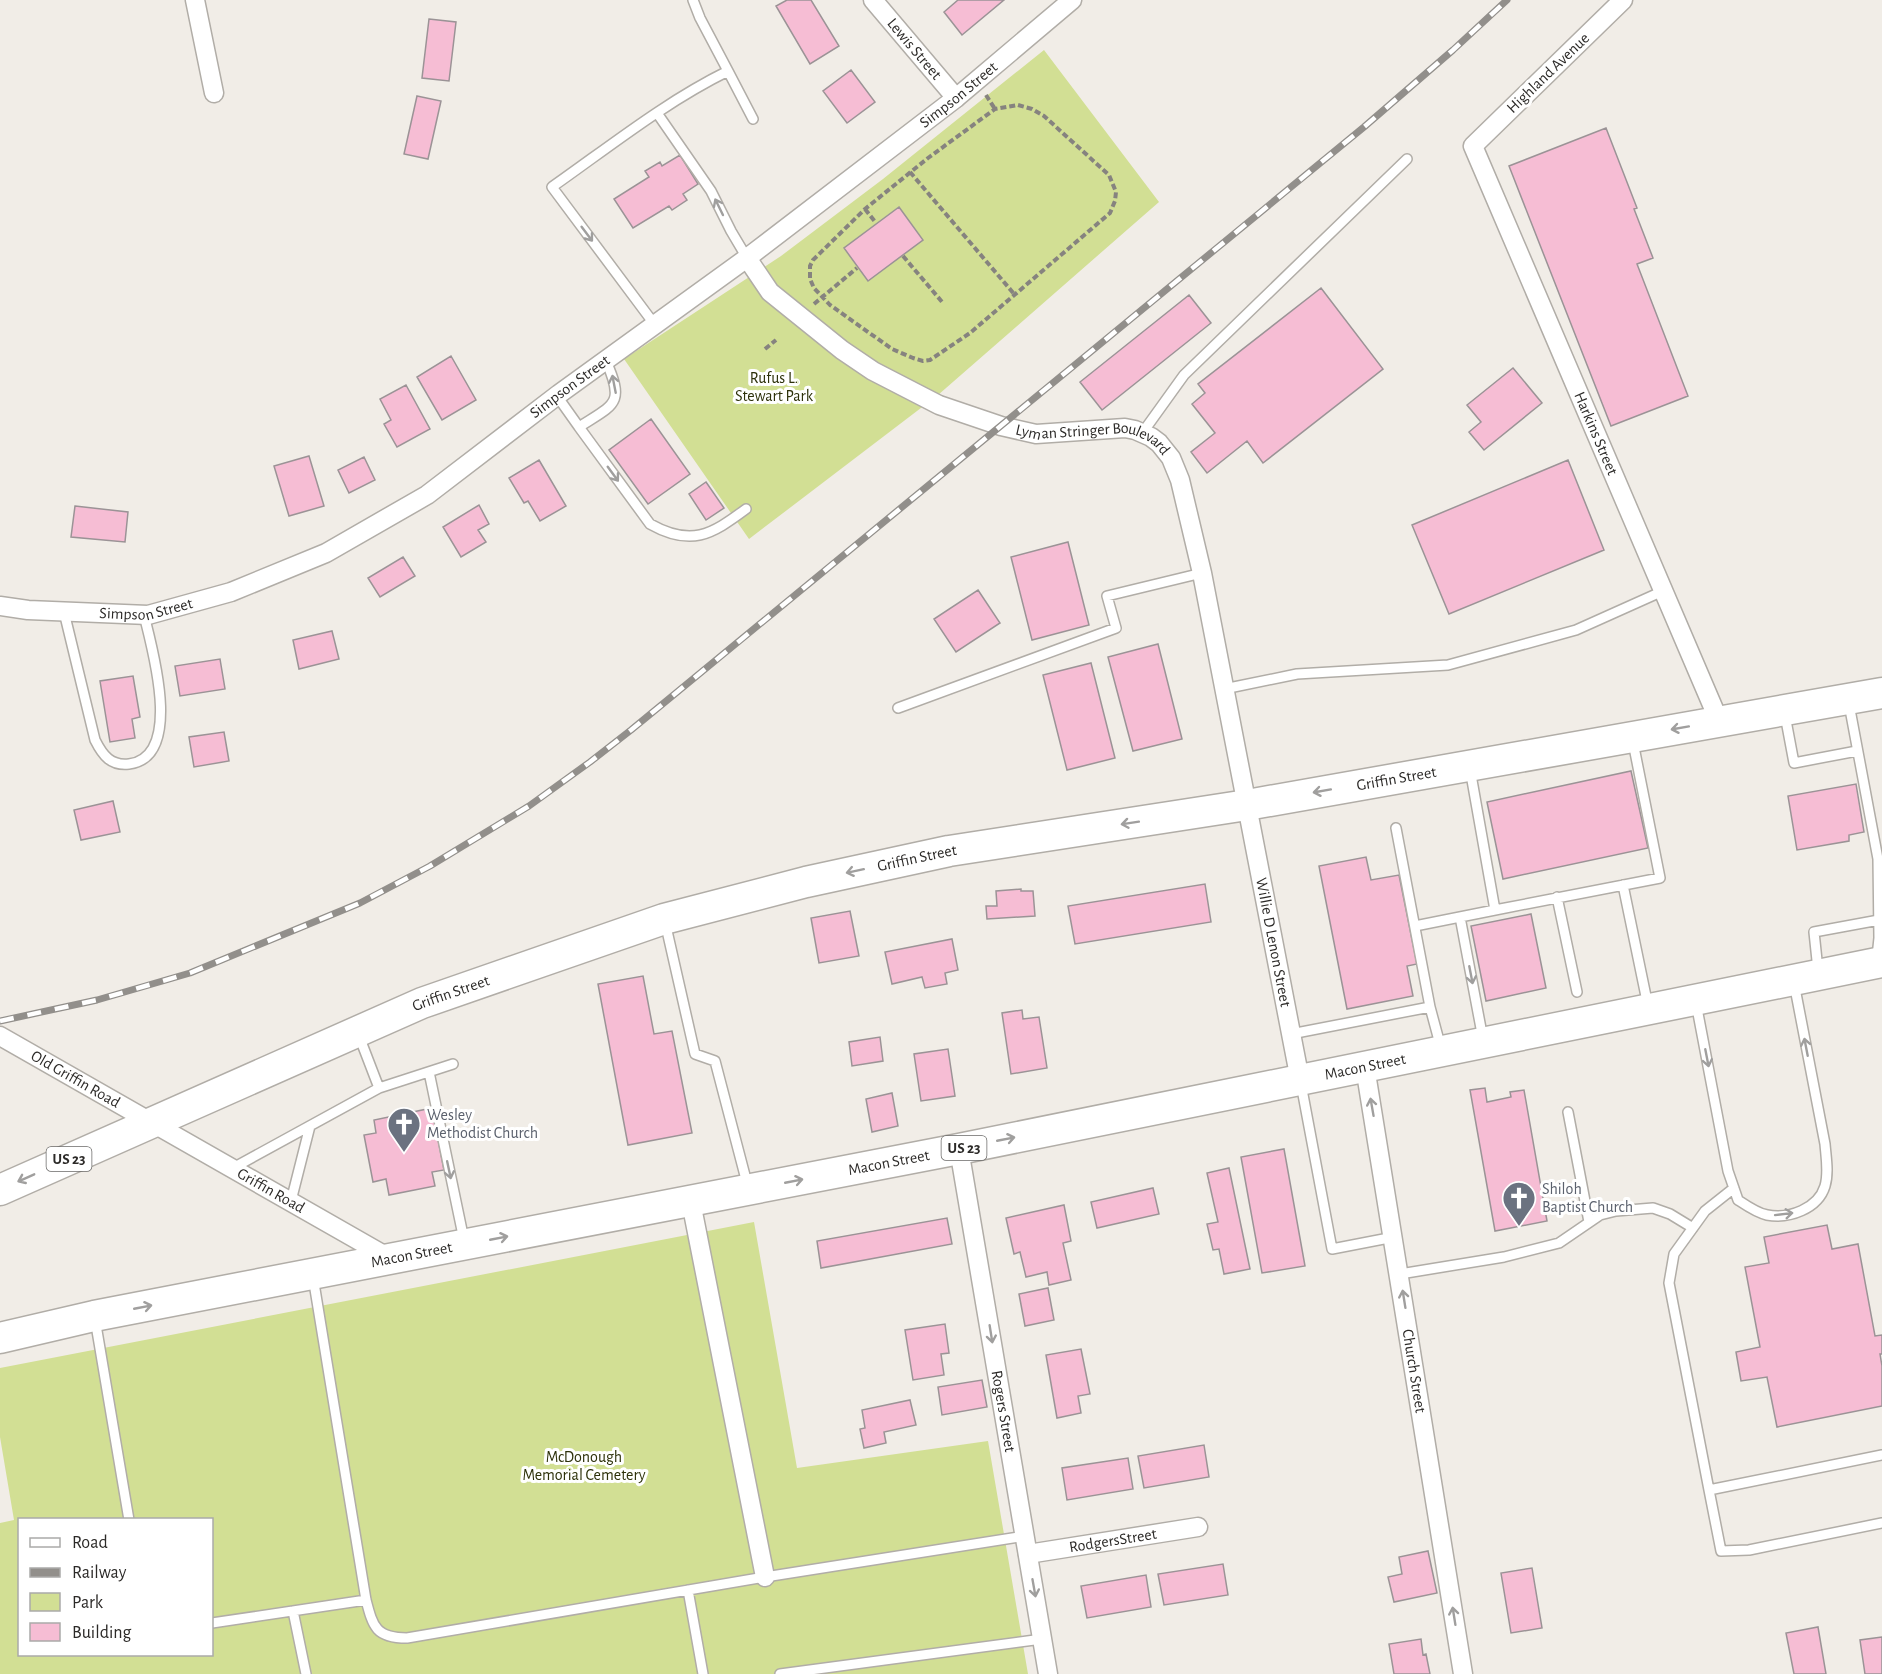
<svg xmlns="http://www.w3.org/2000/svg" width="1882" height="1674" font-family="'Alegreya Sans',sans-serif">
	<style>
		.green { fill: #d2df94; fill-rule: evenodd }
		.building { fill: #f6bdd4; stroke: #9b9396; stroke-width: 1.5 }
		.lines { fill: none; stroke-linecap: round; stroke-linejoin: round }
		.service-casing { stroke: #b1ada7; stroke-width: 12 }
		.minor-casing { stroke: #b1ada7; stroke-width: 21 }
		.primary-casing { stroke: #b1ada7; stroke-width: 33 }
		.path { stroke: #86837f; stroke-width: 4; stroke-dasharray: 6 3; stroke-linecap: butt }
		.service { stroke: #fff; stroke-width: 9 }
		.minor { stroke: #fff; stroke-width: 18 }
		.primary { stroke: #fff; stroke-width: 30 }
		.rail-casing { stroke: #928f8b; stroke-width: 7 }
		.rail { stroke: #fff; stroke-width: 4.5; stroke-dasharray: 14; stroke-linecap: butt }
		.oneway { stroke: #a09f9e }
		.labels { text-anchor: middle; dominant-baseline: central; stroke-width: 6; stroke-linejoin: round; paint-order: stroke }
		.shield { fill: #fff; stroke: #6b6a68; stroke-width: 1.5 }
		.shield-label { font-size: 15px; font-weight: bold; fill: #2c2a28 }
		.street-label { font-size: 16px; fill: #2c2a28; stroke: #fff }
		.park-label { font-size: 16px; fill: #2d310a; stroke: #fff }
		.worship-label { font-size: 16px; fill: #5b616d; stroke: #fff; text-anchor: start }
	</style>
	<rect width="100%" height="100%" fill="#f1ede7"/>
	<path class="green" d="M1044 50 1159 202 938 395 749 539 624 359 781 256 883 179Z
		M754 1222 797 1468 988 1441 1028 1674H0V1523L14 1520 0 1437V1368ZM20 1520H212V1654H20Z"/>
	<path class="building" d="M787 0H811L839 46 810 64 776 6Z
		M958 0H1004L962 35 944 12Z
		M429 19 456 22 449 81 422 78Z
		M851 70 875 102 847 123 823 91Z
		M417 96 441 101 428 159 404 154Z
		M1606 128 1637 208 1634 209 1653 258 1637 264 1688 396 1611 426 1509 166Z
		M680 155 698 184 683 194 687 200 672 210 669 206 633 228 614 199 649 177 645 171 660 162 662 166Z
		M899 207 923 240 868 281 844 248Z
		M1321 288 1383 369 1263 463 1247 441 1207 473 1191 452 1215 433 1192 404 1205 393 1198 384Z
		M1189 295 1211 323 1102 410 1080 382Z
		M451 356 476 400 442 420 417 377Z
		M1513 368 1542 403 1484 450 1469 432 1481 422 1467 405Z
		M406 385 430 429 397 447 384 424 391 420 380 399Z
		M651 419 690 474 648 504 609 450Z
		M309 456 324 506 289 516 274 466Z
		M364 457 375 480 349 493 338 470Z
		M539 460 566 506 540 521 528 501 524 503 509 478Z
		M1568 460 1604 550 1449 614 1412 525Z
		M706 482 724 508 706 520 689 494Z
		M479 505 489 524 478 530 486 542 461 557 443 527Z
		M75 506 128 512 125 542 71 537Z
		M1068 542 1089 625 1032 640 1011 557Z
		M403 557 415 576 380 597 368 578Z
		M978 590 1000 623 956 652 934 619Z
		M332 631 339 659 299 669 293 640Z
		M1158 644 1182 739 1133 751 1108 657Z
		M220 659 225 689 180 696 175 666Z
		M1091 663 1115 758 1067 770 1043 675Z
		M133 676 140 717 132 719 135 738 110 742 100 681Z
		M224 732 229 761 194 767 189 737Z
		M1631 771 1648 848 1503 879 1487 802Z
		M1856 784 1864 832 1849 835V841L1797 850 1788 796Z
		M113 801 120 832 81 840 74 810Z
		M1366 857 1371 880 1399 875 1417 964 1407 966 1413 996 1347 1009 1319 866Z
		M1205 884 1211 922 1075 944 1068 906Z
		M1021 889V891H1033L1035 916 987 919 986 906H997L996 891Z
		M850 911 859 956 819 963 811 918Z
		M1531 914 1546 988 1486 1001 1471 926Z
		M952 939 958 970 945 973 947 984 925 988 922 977 892 984 885 952Z
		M643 976 654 1034 672 1031 692 1133 628 1145 598 984Z
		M1022 1010 1023 1019 1039 1017 1047 1068 1011 1074 1002 1013Z
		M880 1037 883 1061 852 1066 849 1042Z
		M948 1049 955 1096 921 1101 914 1054Z
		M1485 1088 1487 1102 1511 1097 1510 1092 1524 1090 1547 1221 1495 1231 1470 1090Z
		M892 1093 898 1126 872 1132 866 1099Z
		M432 1108 444 1170 432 1172 435 1186 389 1195 386 1179 373 1182 364 1135 376 1133 374 1120Z
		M1284 1149 1305 1266 1262 1273 1241 1157Z
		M1229 1168 1250 1269 1224 1274 1219 1249 1213 1250 1207 1224 1218 1222 1207 1173Z
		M1153 1188 1159 1214 1097 1228 1091 1202Z
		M1064 1205 1071 1241 1063 1243 1071 1280 1049 1285 1047 1272 1026 1277 1020 1252 1014 1254 1006 1218Z
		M947 1218 952 1244 821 1268 817 1241Z
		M1827 1225 1832 1249 1858 1244 1875 1336 1882 1335V1354H1880L1882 1366V1406L1777 1427 1767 1377 1741 1381 1736 1352 1760 1347 1745 1267 1769 1263 1764 1237Z
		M1048 1288 1054 1320 1025 1326 1019 1294Z
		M945 1324 949 1353 941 1354 944 1375 913 1380 905 1330Z
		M1081 1349 1090 1394 1078 1396 1081 1413 1057 1418 1046 1355Z
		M982 1380 987 1407 942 1415 938 1387Z
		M910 1400 916 1425 884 1432 886 1443 864 1448 860 1429 865 1428 862 1410Z
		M1204 1445 1209 1477 1144 1488 1138 1456Z
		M1128 1458 1133 1489 1067 1500 1062 1468Z
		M1428 1551 1437 1593 1394 1602 1388 1577 1402 1574 1399 1557Z
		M1223 1564 1228 1595 1164 1605 1158 1574Z
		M1532 1568 1542 1628 1511 1633 1501 1573Z
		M1146 1575 1151 1607 1087 1618 1081 1586Z
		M1818 1627 1826 1674H1794L1786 1633Z
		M1882 1637V1674H1865L1860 1640Z
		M1421 1639 1423 1655 1426 1654 1430 1674H1394L1389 1644Z"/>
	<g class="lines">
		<defs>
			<path id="service" d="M728 71 753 119
				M657 113 711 191 731 231 747 258
				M655 325 552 187C609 147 665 102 728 71L700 18 693 0
				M557 396 579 427C615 404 625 404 606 361
				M579 427 650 524C691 547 711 535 746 509
				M1143 432 1184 375 1407 159
				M64 612 95 740C103 756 111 766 129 764 184 757 152 648 144 615
				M1224 689 1297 674 1448 665 1576 630 1663 591
				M1849 704 1878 859 1879 938 1877 957
				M898 708 1116 628 1107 596 1202 573
				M1785 715 1794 763 1857 751
				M1623 885 1648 1006
				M1557 897 1577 992
				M1495 910 1660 878 1633 742
				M1460 917 1483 1039
				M665 922 695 1054 715 1061 748 1187
				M1415 926 1495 910 1470 769
				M1818 970 1814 932 1879 920
				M1696 1003 1728 1171 1738 1200C1747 1206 1757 1213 1767 1215 1789 1219 1818 1209 1825 1186 1829 1173 1826 1157 1825 1144L1794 983
				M1430 1007 1441 1048
				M1291 1034 1430 1007 1396 828
				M359 1036 379 1088 453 1064
				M429 1072 464 1240
				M1301 1084 1332 1249 1394 1237
				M1568 1112 1589 1222
				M233 1168 379 1088
				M291 1201 310 1126
				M1400 1274 1504 1257 1559 1243 1600 1215 1616 1211 1653 1208 1670 1214 1693 1228
				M313 1277 366 1600C373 1627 376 1638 407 1638L765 1577 1025 1536
				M95 1319 129 1520
				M1882 1455 1709 1490 1721 1551 1749 1550 1882 1523
				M1709 1490 1669 1283 1674 1254 1705 1211 1734 1188
				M688 1590 703 1674
				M293 1611 306 1674
				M212 1623 366 1600
				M780 1674 1042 1639"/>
			<g id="minor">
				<path d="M195 0 214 93"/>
				<path id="s1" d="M873 0 956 98"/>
				<path id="s2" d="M1623 0 1473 146 1719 721"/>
				<path id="s3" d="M747 258 770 292 842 350 873 371 939 405 1001 426 1036 434 1125 428 1135 430 1151 437 1159 443 1171 458 1180 480 1202 573 1300 1080"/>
				<path id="s4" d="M0 606 28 610 148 615 231 592 326 553 427 495 559 394 747 258 956 98 1072 0"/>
				<path id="s5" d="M0 1036 391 1259"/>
				<path id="s6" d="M1365 1067 1463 1674"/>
				<path id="s7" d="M959 1149 1048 1674"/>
				<path d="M691 1202 765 1577"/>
				<path id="s8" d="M1028 1554 1198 1527"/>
			</g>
			<g id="primary">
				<path id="s9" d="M0 1190 422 1003 664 919 806 882 949 851 1247 805 1882 693"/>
				<path id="s10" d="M0 1338 94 1316 959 1149 1882 962"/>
			</g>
		</defs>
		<use href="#service" class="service-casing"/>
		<use href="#minor" class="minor-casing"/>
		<use href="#primary" class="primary-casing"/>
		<path class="path" d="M986 95 995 109
			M1018 105 1032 109 1044 116 1109 175 1116 192 1115 201 1110 213 970 333 930 360 923 361 913 358 892 349 830 305 814 288 810 279V266L813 260 865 209 928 158 995 109Z
			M910 172 1015 295
			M865 209 876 223
			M903 256 943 303
			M814 304 857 268
			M765 349 776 340"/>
		<use href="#service" class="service"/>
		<use href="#minor" class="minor"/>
		<use href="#primary" class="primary"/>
		<defs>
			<path id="rail" d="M0 1021 97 1000 190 973 360 903 430 866 529 806 590 762 631 730 1364 127 1453 50 1507 0"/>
		</defs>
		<use href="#rail" class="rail-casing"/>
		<use href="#rail" class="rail"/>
	</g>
	<defs><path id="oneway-shaft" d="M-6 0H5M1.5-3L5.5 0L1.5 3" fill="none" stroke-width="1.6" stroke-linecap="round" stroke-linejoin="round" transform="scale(1.5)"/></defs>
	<g class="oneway">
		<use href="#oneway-shaft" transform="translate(719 207) rotate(-116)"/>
		<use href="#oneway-shaft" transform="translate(587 234) rotate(53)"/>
		<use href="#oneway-shaft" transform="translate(614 384) rotate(-101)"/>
		<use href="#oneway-shaft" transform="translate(613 474) rotate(54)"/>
		<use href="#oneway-shaft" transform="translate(1680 728) rotate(170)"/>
		<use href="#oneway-shaft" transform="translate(1322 791) rotate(170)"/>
		<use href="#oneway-shaft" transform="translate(1130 823) rotate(171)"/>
		<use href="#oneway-shaft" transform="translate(855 871) rotate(168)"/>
		<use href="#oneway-shaft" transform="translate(1471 975) rotate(79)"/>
		<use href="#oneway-shaft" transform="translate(1806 1047) rotate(-101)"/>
		<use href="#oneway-shaft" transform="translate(1707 1058) rotate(79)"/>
		<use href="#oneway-shaft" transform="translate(1372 1107) rotate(-100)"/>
		<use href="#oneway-shaft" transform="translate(1006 1139) rotate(-11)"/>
		<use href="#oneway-shaft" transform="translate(449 1170) rotate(78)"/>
		<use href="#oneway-shaft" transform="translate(26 1178) rotate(156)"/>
		<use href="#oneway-shaft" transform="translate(794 1181) rotate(-11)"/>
		<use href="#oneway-shaft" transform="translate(1784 1214) rotate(-7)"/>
		<use href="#oneway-shaft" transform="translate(499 1238) rotate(-11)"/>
		<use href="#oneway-shaft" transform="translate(1404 1299) rotate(-99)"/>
		<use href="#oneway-shaft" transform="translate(143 1307) rotate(-11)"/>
		<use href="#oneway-shaft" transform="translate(991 1334) rotate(81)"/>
		<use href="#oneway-shaft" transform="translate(1034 1588) rotate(80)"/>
		<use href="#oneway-shaft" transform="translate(1454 1616) rotate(-99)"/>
	</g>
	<defs>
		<symbol id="church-pin" viewBox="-11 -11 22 30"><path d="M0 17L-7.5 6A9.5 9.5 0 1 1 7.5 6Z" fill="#6b7280" stroke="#fff"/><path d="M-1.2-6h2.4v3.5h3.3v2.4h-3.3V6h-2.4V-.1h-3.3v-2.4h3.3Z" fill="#fff"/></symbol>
	</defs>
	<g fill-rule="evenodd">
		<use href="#church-pin" x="385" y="1105" width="38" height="52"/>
		<use href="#church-pin" x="1500" y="1179" width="38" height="52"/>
	</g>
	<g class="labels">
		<g class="shield">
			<rect x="941.5" y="1136" width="45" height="24" rx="4.5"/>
			<rect x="46.5" y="1147" width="45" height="24" rx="4.5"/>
		</g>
		<g class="shield-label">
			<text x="964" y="1148">US 23</text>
			<text x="69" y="1159">US 23</text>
		</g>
		<g class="street-label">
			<text stroke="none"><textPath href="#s1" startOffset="64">Lewis Street</textPath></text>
			<text transform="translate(1548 73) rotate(-44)">Highland Avenue</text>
			<text stroke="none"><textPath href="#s4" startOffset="1119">Simpson Street</textPath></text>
			<text stroke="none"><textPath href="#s4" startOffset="633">Simpson Street</textPath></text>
			<text stroke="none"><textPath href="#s2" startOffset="522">Harkins Street</textPath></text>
			<text stroke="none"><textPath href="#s3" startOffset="406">Lyman Stringer Boulevard</textPath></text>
			<text stroke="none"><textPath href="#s4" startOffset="147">Simpson Street</textPath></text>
			<text stroke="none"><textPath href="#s9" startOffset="1464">Griffin Street</textPath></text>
			<text stroke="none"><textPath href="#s9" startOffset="978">Griffin Street</textPath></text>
			<text stroke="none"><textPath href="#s3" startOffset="988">Willie D Lenon Street</textPath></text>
			<text stroke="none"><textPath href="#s9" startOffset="492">Griffin Street</textPath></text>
			<text stroke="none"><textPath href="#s10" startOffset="1392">Macon Street</textPath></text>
			<text stroke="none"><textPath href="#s5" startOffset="87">Old Griffin Road</textPath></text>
			<text stroke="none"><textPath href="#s10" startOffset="906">Macon Street</textPath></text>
			<text stroke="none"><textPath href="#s5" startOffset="312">Griffin Road</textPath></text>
			<text stroke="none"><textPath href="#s10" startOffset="420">Macon Street</textPath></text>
			<text stroke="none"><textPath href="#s6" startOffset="308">Church Street</textPath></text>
			<text stroke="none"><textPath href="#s7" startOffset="266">Rogers Street</textPath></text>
			<text stroke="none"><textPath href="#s8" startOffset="86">RodgersStreet</textPath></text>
		</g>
		<g class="park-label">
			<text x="774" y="378">Rufus L.<tspan x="774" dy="18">Stewart Park</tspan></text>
			<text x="584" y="1457">McDonough<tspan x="584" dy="18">Memorial Cemetery</tspan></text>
		</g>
		<g class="worship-label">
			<text x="427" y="1115">Wesley<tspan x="427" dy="18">Methodist Church</tspan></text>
			<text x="1542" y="1189">Shiloh<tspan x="1542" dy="18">Baptist Church</tspan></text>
		</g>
	</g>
	<rect x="18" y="1518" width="195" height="138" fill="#ffffff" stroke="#abaaa9" stroke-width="1.5"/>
	<rect x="30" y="1538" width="30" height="9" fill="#ffffff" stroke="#abaaa9" stroke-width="1.5"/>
	<text x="72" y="1548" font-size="18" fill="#2c2a28">Road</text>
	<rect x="30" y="1568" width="30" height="9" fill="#928f8b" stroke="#abaaa9" stroke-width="1.5"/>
	<text x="72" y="1578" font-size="18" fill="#2c2a28">Railway</text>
	<rect x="30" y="1593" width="30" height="18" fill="#d2df94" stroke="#abaaa9" stroke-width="1.5"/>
	<text x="72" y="1608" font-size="18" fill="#2c2a28">Park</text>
	<rect x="30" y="1623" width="30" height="18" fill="#f6bdd4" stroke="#abaaa9" stroke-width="1.5"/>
	<text x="72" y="1638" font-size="18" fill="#2c2a28">Building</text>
</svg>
